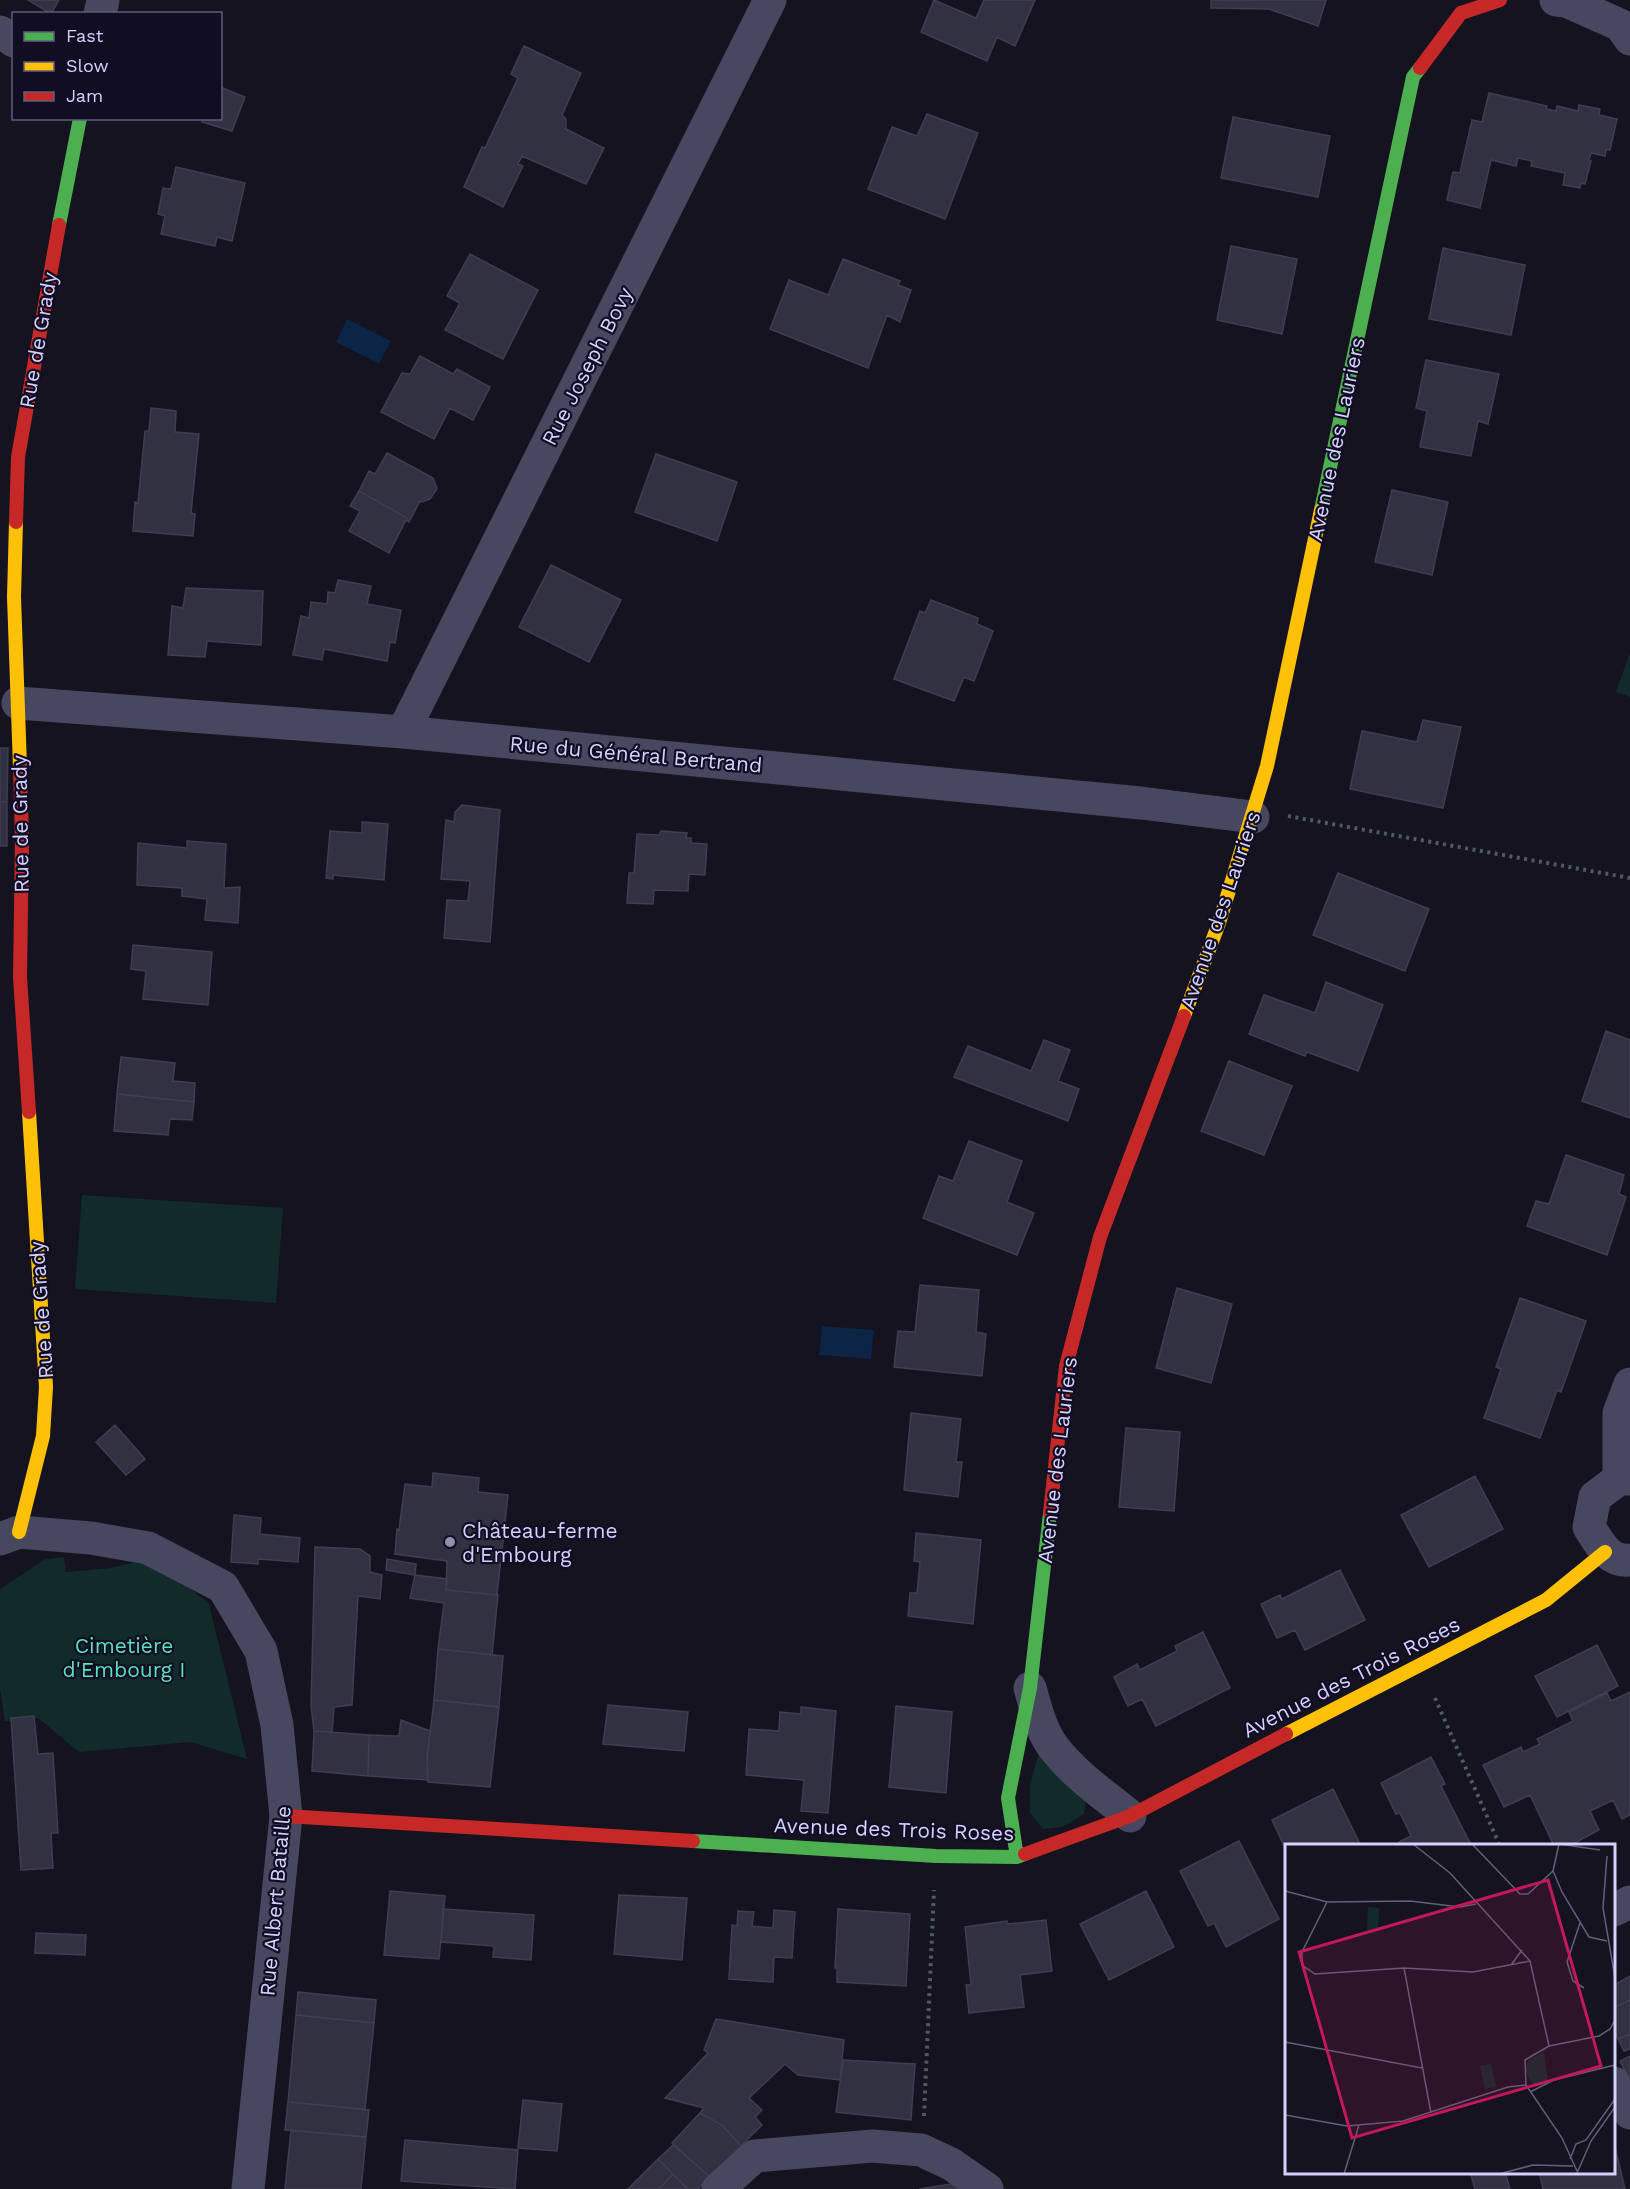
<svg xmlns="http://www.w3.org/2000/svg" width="1630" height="2189" font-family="'Work Sans',sans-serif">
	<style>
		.green { fill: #112a2a }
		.water { fill: #0c2446 }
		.building { fill: #323141; stroke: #403d53; stroke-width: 1.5 }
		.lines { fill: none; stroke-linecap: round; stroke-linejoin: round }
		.path { stroke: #4a5a67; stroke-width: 4; stroke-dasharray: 3 4.5; stroke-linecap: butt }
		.street { stroke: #474760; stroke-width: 33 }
		.fast { stroke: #4caf50; stroke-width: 14 }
		.slow { stroke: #ffc107; stroke-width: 14 }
		.jam { stroke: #c62828; stroke-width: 14 }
		.poi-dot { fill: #918eb1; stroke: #110e24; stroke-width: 2 }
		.labels { text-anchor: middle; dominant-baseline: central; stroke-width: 4.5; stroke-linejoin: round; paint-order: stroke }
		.street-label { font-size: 21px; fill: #d4d1ff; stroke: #110e24 }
		.poi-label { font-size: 21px; fill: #d4d1ff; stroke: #110e24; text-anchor: start }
		.park-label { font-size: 21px; fill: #5ae2bb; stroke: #110e24 }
		.inset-road { fill: none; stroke: #615f79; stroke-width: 1.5 }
		.view { fill: #c2185b; fill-opacity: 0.15; stroke: #c2185b; stroke-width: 3 }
		.inset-edge { fill: none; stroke: #d4d1ff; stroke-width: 3 }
	</style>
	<rect width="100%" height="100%" fill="#14131f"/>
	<path class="green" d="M1630 652V697L1616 692Z
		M82 1195 283 1208 276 1303 75 1289Z
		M64 1557 66 1572 111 1568 144 1560 175 1576 209 1604 247 1759 191 1742 79 1752 38 1718 34 1719V1716L12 1717V1721H5L0 1689V1589L46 1559Z
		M1040 1749 1087 1795 1084 1814 1062 1827 1043 1829 1030 1813V1784Z"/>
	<path class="water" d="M347 319 391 341 379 364 336 342Z
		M822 1326 874 1330 871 1359 819 1355Z"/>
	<path class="building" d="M28 0H59L51 14Z
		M934 0 976 18 984 0H1035L1015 46 997 37 987 61 921 32Z
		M1211 0H1326L1318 26 1269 9 1211 8Z
		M524 46 581 73 562 115 566 119V129L604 148 586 184 522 156 518 164 523 166 503 207 464 187 482 147 485 148 518 78 511 74Z
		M220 87 245 97 232 131 202 122 203 118H220Z
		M1489 93 1547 106 1546 109 1556 111 1557 106 1578 111 1579 105 1600 109 1599 115 1617 119 1610 150H1606L1605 156 1591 153 1589 160 1591 161 1585 184 1581 183 1580 188 1563 185 1565 173 1531 166 1532 161 1518 158 1516 166 1491 160 1480 208 1447 200 1453 172 1460 173 1472 120 1482 122Z
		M927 114 978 133 945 219 868 189 892 127 917 136Z
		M1233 117 1330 136 1318 197 1221 178Z
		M176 167 245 183 232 241 217 237 215 246 161 234 165 216 158 214 163 188 171 189Z
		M1231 246 1297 259 1282 334 1217 320Z
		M1443 248 1525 265 1511 335 1429 319Z
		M470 254 538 290 503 359 445 330 460 303 447 296Z
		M843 259 900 281 898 285 911 290 900 322 887 315 868 368 770 329 789 280 828 295Z
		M420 356 453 374 457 369 490 387 473 420 450 408 434 439 381 412 402 373 410 374Z
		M1426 360 1499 374 1488 424 1478 421 1471 456 1420 447 1427 411 1416 408Z
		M151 408 176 411 175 432 199 434 191 513 195 514 193 536 133 531 135 502 138 503 145 431H149Z
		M387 453 433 478 437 489 430 499 422 502 420 501 409 522 406 520 407 518 359 491 369 471 375 474Z
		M656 454 737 482 717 541 635 512Z
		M1392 490 1448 502 1432 575 1375 562Z
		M359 491 407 518 389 553 349 531 360 511 350 506Z
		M551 565 621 600 589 662 519 627Z
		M338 580 371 586 367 604 401 610 395 643 390 642 387 661 324 649 322 660 293 655 301 616 309 618 311 602 327 604 328 592 335 593Z
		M186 588 263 591 261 645 207 641 205 657 168 655 172 606 183 608Z
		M931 600 978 618 977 624 993 631 974 681 964 677 954 701 894 679 920 611 925 613Z
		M1423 720 1461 727 1443 808 1350 789 1362 731 1417 742Z
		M0 748H8L7 802H0Z
		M0 802H7V846H0Z
		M462 805 500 810 490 942 444 938 447 900 468 901 470 881 441 879 446 820 454 822 455 812Z
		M362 822 388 824 384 880 333 875V879L326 878 330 831 362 833Z
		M661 831 687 833 686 838H691V843L707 844 705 875 689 874 688 891 654 890 653 904 627 903 629 873H634L637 834 659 835Z
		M187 841 226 844 224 888 240 887 238 923 205 920 207 899 182 896V888L137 885 138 843 187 848Z
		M1338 873 1429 909 1405 971 1313 935Z
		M133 945 212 952 208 1005 143 999 146 971 131 969Z
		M1326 982 1383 1005 1358 1071 1307 1052 1305 1056 1249 1034 1264 995 1315 1013Z
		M1606 1031 1630 1040V1118L1582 1101Z
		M1044 1040 1070 1050 1058 1081 1079 1089 1068 1121 954 1077 968 1046 1031 1071Z
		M121 1057 175 1063 173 1081 195 1083 194 1102 117 1094Z
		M1229 1061 1292 1086 1264 1155 1201 1131Z
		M117 1094 194 1102 192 1120 170 1119 168 1135 114 1131Z
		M969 1141 1022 1161 1007 1202 1034 1213 1017 1255 923 1218 939 1176 953 1181Z
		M1566 1155 1624 1175 1619 1194 1626 1197 1607 1255 1527 1226 1536 1201 1549 1204Z
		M920 1285 979 1290 976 1332 986 1334 982 1376 894 1367 898 1331 915 1332Z
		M1177 1288 1232 1304 1211 1383 1156 1368Z
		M1520 1298 1586 1321 1561 1392 1557 1390 1540 1438 1484 1418 1501 1369 1496 1367Z
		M911 1413 961 1419 956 1462H962L958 1497 904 1490Z
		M115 1425 145 1459 126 1475 96 1442Z
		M1126 1428 1180 1432 1174 1511 1119 1507Z
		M433 1473 479 1478 478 1492 508 1495 497 1595 446 1590 447 1561 395 1554 397 1529 399 1530 405 1484 432 1487Z
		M1475 1476 1503 1529 1429 1567 1401 1515Z
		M234 1515 261 1518 260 1534 300 1538 298 1562 258 1559V1564L231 1562Z
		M916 1533 981 1540 973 1624 908 1616 910 1593H917L920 1562 914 1561Z
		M315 1547 360 1549 370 1556V1572L382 1575 380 1599 358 1596 352 1705 334 1707 332 1732 314 1731 311 1706Z
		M387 1559 416 1564 415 1575 386 1570Z
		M1340 1570 1365 1620 1305 1650 1295 1630 1277 1638 1261 1604 1280 1595 1282 1599Z
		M415 1575 447 1579 446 1590 498 1595 492 1655 438 1649 444 1603 410 1598Z
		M1203 1632 1230 1688 1156 1726 1142 1699 1128 1706 1114 1677 1137 1664 1140 1670 1177 1651 1175 1646Z
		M1597 1645 1618 1686 1557 1717 1535 1676Z
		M438 1649 503 1656 499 1707 434 1700Z
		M1630 1692V1815L1622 1819 1613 1800 1590 1811 1599 1830 1569 1846H1554L1530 1795 1504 1807 1483 1765 1521 1747 1523 1752 1540 1744 1537 1739 1573 1721 1569 1712 1607 1693 1611 1701Z
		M434 1700 499 1707 490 1787 428 1782 427 1759Z
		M608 1705 688 1712 684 1751 603 1744Z
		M896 1706 952 1712 946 1793 889 1787Z
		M801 1707 836 1711 828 1813 801 1811 804 1780 746 1775 749 1729 779 1731 780 1712 801 1714Z
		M34 1716 38 1754 53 1753 58 1833H51L53 1868 21 1870 11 1718Z
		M401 1720 430 1731 427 1759 428 1780 368 1776 369 1735 399 1736Z
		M314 1731 369 1735 368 1776 312 1771Z
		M1431 1757 1445 1784 1441 1786 1471 1845 1469 1846H1401L1399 1842 1411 1836 1400 1813 1396 1814 1381 1783Z
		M1333 1789 1361 1846H1286V1850L1272 1820Z
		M1239 1841 1279 1919 1226 1947 1214 1923 1208 1926 1180 1871Z
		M390 1891 445 1896 439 1959 384 1955Z
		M1146 1891 1174 1947 1109 1980 1080 1924Z
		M619 1895 687 1898 682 1960 614 1954Z
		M443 1909 534 1915 531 1960 493 1957 494 1946 441 1942Z
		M838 1909 910 1914 906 1986 837 1982V1968H835Z
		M774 1910 795 1912 792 1958 774 1957 773 1982 729 1979 732 1925 737 1926 738 1911 754 1912 752 1926 773 1928Z
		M1046 1920 1052 1971 1020 1975 1024 2007 969 2013 966 1985H971L965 1927 1007 1921 1008 1924Z
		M36 1933 86 1935 85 1955 35 1953Z
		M1630 1976V2000L1614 2008V1985Z
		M298 1992 376 2000 374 2023 296 2015Z
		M1630 2000V2034L1618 2039 1614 2030V2008Z
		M296 2015 374 2023 365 2109 288 2102Z
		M716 2019 844 2040 840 2080 798 2075 785 2064 749 2098 762 2110 755 2117 762 2125 741 2146 722 2125 700 2113 704 2108 665 2098 708 2053 704 2050Z
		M1630 2034V2049L1624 2051 1618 2039Z
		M1630 2056V2082L1620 2061Z
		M843 2060 915 2064 911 2120 836 2112Z
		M523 2100 562 2104 557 2151 518 2148Z
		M288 2102 369 2110 366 2137 285 2130Z
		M700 2113 722 2125 741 2146 710 2177 672 2143Z
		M291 2130 366 2137 361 2189H285Z
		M405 2140 518 2150 515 2189 401 2181Z
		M1614 2143 1625 2189H1543L1539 2172H1614Z
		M673 2145 710 2177 698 2189H688L658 2159Z
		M658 2159 673 2174 659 2189H628Z
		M1470 2172H1505L1510 2189H1475Z
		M673 2174 688 2189H659Z
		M951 2184 960 2189H919Z"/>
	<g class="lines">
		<path class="path" d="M1288 816 1630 878
			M1435 1698 1500 1846
			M924 2116 934 1890"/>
		<path class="street" d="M1556 0 1566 1 1620 25 1630 39
			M100 14 103 0
			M0 32 14 41
			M18 703 403 732 1141 803 1253 817
			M403 732 770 0
			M1619 1479V1413L1630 1384
			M1630 1479H1619L1595 1497 1589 1527C1599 1542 1608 1563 1630 1560
			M0 1539 19 1532 91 1538 148 1548 223 1587 261 1651 277 1725 286 1816 248 2189
			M1030 1688C1036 1709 1041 1731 1054 1748 1075 1775 1104 1795 1130 1816
			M1614 1910 1630 1902
			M1614 2083 1630 2113
			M718 2189 755 2156 873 2146 921 2150 951 2164 987 2189"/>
		<path class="fast" d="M59 225 80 118
			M1321 510 1413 77 1420 68
			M693 1841 936 1856 1017 1857 1025 1854
			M1017 1857 1008 1798 1030 1688 1050 1513"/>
		<path class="slow" d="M16 522 14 597 20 767
			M1184 1016 1219 923 1267 766 1321 510
			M19 1532 43 1436 46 1387 29 1112
			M1286 1734 1546 1600 1605 1552"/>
		<path class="jam" d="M1420 68 1461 13 1500 0
			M16 522 18 457 59 225
			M20 767 22 839 20 977 29 1112
			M1050 1513 1066 1366 1100 1237 1184 1016
			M286 1816 693 1841
			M1025 1854 1130 1816 1286 1734"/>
	</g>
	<circle class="poi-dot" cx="450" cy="1542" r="6"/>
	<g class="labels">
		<g class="street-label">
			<text transform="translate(38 340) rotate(-80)">Rue de Grady</text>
			<text transform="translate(587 366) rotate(-63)">Rue Joseph Bovy</text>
			<text transform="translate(1336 439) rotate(-78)">Avenue des Lauriers</text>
			<text transform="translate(636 754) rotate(5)">Rue du Général Bertrand</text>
			<text transform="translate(20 824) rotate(-91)">Rue de Grady</text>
			<text transform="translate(1220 910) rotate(-71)">Avenue des Lauriers</text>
			<text transform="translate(41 1310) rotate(-94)">Rue de Grady</text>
			<text transform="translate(1057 1460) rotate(-83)">Avenue des Lauriers</text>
			<text transform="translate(1351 1677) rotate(-27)">Avenue des Trois Roses</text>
			<text transform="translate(894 1829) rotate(2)">Avenue des Trois Roses</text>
			<text transform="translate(275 1901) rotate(-85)">Rue Albert Bataille</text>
		</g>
		<g class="poi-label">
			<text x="462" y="1530">Château-ferme<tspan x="462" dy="24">d'Embourg</tspan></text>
		</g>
		<g class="park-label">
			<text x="124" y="1645">Cimetière<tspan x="124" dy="24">d'Embourg I</tspan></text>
		</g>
	</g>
	<g transform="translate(1285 1844)">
		<rect width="330" height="330" fill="#14131f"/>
		<path d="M83 63 94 64 93 87 82 86ZM259 208 263 237 248 242 240 226 243 217ZM206 220 211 243 200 245 195 222Z" fill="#112a2a"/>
		<path class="inset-road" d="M128 0 165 29 245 117 264 202M187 0 235 50H243L268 27M274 0 268 27 277 48 304 93 322 97M274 0 315 6M322 12 318 64 330 134M0 47 42 58 125 57 175 63 191 60M42 58 17 108V121L30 130 119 124 188 128 245 117M295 79 282 118 288 137 299 144M226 121 237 106M119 124 146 269M0 198 137 224M245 248 269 236 330 221M0 271 62 282 118 277 223 243 241 241M285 315 291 300 301 296 330 255M292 327 277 294 241 241 240 216 264 202 314 192 325 185 330 176M292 329 306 297 330 263M59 330 74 281M214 330 248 321 288 322"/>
		<path class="view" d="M263 36 316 222 67 294 14 108Z"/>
		<rect width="330" height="330" class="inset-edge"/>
	</g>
	<rect x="12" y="12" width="210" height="108" fill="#110e24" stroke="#5f5c7c" stroke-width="1.5"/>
	<rect x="24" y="32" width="30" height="9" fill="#4caf50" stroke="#5f5c7c" stroke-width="1.5"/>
	<text x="66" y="42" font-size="18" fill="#d4d1ff">Fast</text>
	<rect x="24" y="62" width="30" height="9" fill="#ffc107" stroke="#5f5c7c" stroke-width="1.5"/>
	<text x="66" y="72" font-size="18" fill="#d4d1ff">Slow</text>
	<rect x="24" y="92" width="30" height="9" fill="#c62828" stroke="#5f5c7c" stroke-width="1.5"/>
	<text x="66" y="102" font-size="18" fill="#d4d1ff">Jam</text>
</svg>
